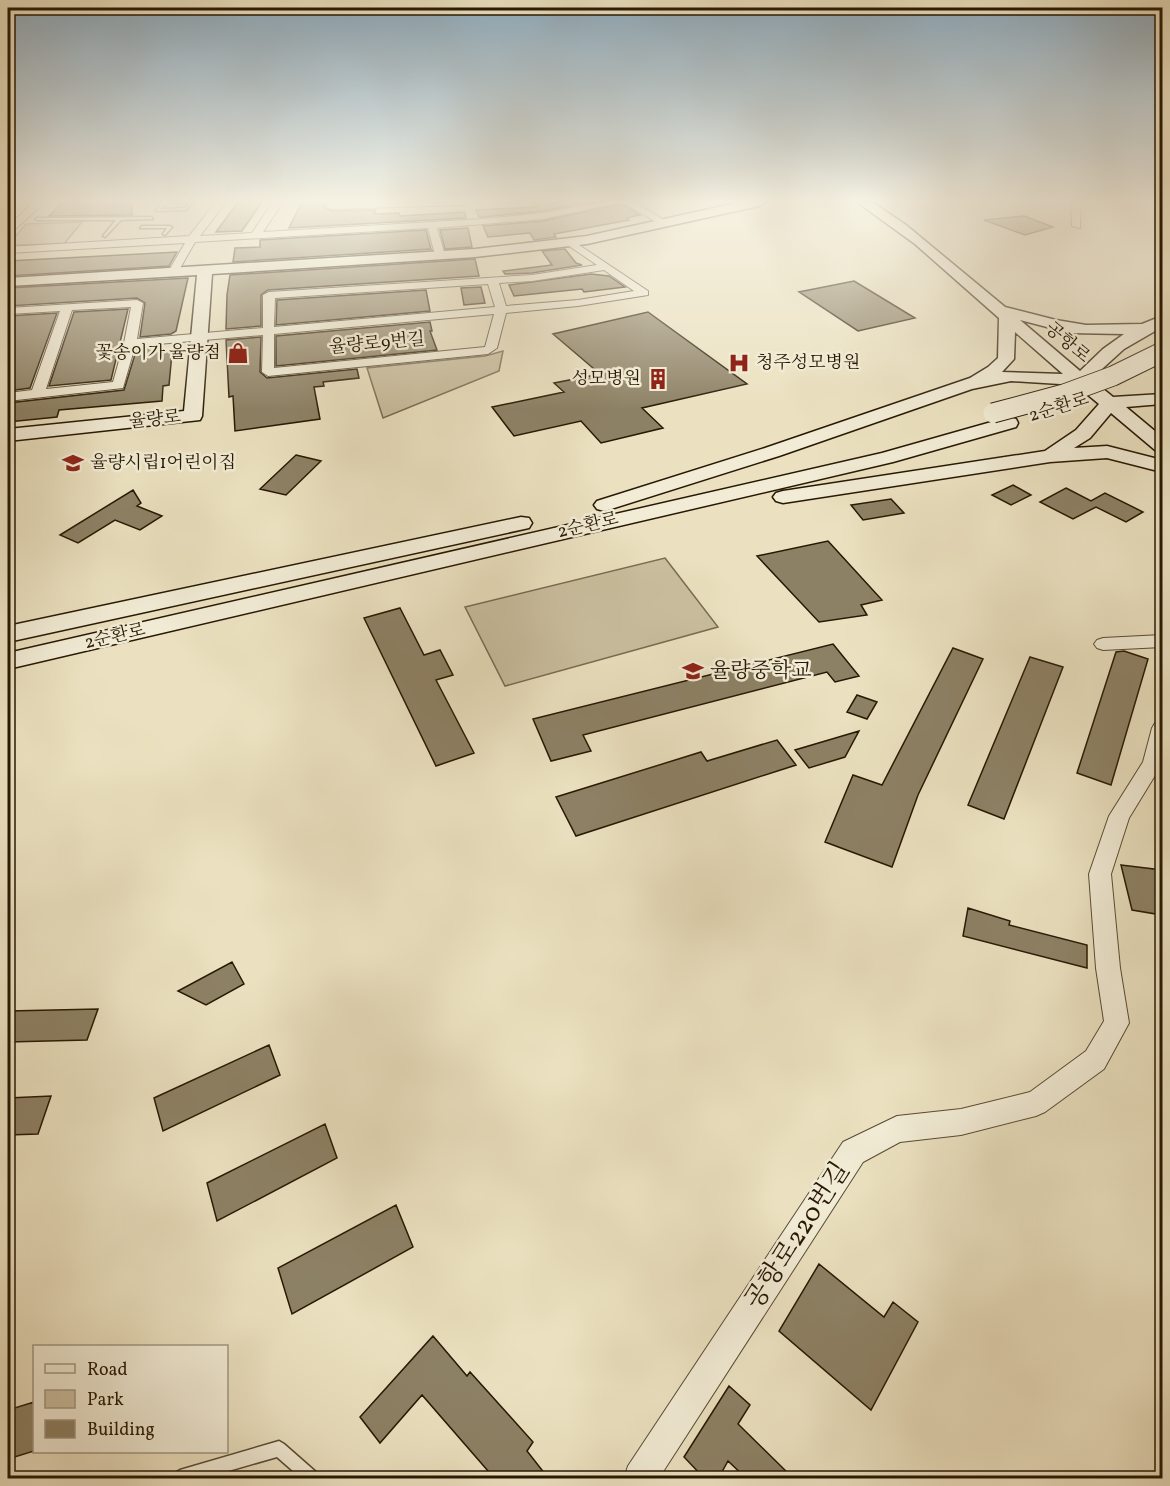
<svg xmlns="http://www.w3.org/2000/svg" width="1170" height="1486" font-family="Vollkorn,'Noto Serif KR',serif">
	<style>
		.green { fill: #cabfa0; stroke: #786c52; stroke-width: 1.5 }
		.building { fill: #8d8165; stroke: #271803; stroke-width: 1.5 }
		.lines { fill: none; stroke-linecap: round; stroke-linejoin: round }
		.lane-casing { stroke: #584a32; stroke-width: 3 }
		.street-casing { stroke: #584a32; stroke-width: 2 }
		.secondary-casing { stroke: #271803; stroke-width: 3 }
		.lane { fill: #f2ecd6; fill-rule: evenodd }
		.street { fill: #f2ecd6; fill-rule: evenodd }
		.secondary { fill: #f2ecd6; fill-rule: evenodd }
		.secondary-bridge-casing { stroke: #271803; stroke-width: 21; stroke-linecap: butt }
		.secondary-bridge { stroke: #f2ecd6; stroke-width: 19 }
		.labels { text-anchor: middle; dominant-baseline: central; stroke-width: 5; stroke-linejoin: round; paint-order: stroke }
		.far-street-label { font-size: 18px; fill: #271803; stroke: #f2ecd6 }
		.far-poi-label { font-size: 18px; fill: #271803; stroke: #f2ecd6; text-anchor: end }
		.poi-label { font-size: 21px; fill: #271803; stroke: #f2ecd6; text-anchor: start }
		.near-street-label { font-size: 26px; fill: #271803; stroke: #f2ecd6 }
	</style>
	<rect width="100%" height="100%" fill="#ebe1c0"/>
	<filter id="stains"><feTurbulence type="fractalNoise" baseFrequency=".00333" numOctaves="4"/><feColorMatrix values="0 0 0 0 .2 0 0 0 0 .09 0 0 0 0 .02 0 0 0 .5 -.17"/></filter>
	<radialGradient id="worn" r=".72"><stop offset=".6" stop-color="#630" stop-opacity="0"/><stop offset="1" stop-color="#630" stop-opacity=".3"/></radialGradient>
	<path class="green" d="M82 222 64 244 8 245 26 224Z
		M503 351 499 371 383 418 367 368 485 356Z
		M665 558 718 627 505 686 465 607Z"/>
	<path class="building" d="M63 202H132V215L49 216Z
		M238 202H262L242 231 216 232Z
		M302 202H328L324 207 331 211 376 210 374 214 399 213 400 216 465 212 466 218 289 228Z
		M529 202H589L543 211 483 217H479L476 210 537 207Z
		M622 204 640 215 626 218 629 220 554 234 556 237 534 240 530 233 488 237 483 226 543 221Z
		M1024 216 1053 227 1025 235 984 220Z
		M468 228 472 247 445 249 440 230Z
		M426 230 431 249 233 262 235 248 260 247V240Z
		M565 249 576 263 582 265 532 273 505 274 503 271 552 265 542 251Z
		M177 252 169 266 8 276V261Z
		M475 259 479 276 268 290 261 295V326L226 329 227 295 230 275Z
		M591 274 609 276 625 287 584 292 582 289 514 296 509 285Z
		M188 278 176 331 171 334 140 337 145 303 137 298 8 306V288Z
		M854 281 915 318 858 331 799 292Z
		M481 287 485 303 464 305 461 288Z
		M426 290 430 311 276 325 277 300Z
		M128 309 111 380 49 386 74 312Z
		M648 312 747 384 642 408 663 428 601 443 581 421 514 436 492 407 564 392 554 383 600 374 553 334Z
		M57 313 30 388 8 391V316Z
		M430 322 432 331H430L437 350 276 366V336Z
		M261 337 260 372 267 378 357 369 359 378 323 382 324 386 314 387 320 419 235 431 233 396 229 397 226 340Z
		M156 346 172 353 169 385 163 386 162 401 59 410 57 417 8 422V403L124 390 137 348Z
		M296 455 321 461 286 495 260 489Z
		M1013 485 1031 495 1011 505 992 495Z
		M1066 488 1091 501 1105 493 1143 512 1126 522 1096 507 1073 519 1040 502Z
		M133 490 141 503 137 506 162 516 140 530 115 520 78 543 60 535Z
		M891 499 904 513 863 520 851 505Z
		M828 541 882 600 861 605 867 615 819 622 757 556Z
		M400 608 424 655 440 650 453 675 436 680 474 753 436 766 364 618Z
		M833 644 859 676 835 682 827 672 583 735 591 751 551 761 533 719Z
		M953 648 983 659 918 795 892 867 825 842 853 775 882 785Z
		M1124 651 1148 659 1111 785 1077 773 1116 652Z
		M1030 657 1063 667 1004 819 968 805Z
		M857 695 877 702 867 719 847 712Z
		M859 731 845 757 809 768 795 750Z
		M777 740 796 765 576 836 556 797 701 752 707 761Z
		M1121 865 1162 870V915L1132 910Z
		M968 908 1010 921 1009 925 1087 945V968L963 936Z
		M232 962 244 984 206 1005 178 991Z
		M98 1009 87 1040 8 1042V1011Z
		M269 1045 280 1075 163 1131 154 1098Z
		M51 1096 38 1134 8 1135V1098Z
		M325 1124 337 1158 217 1221 207 1183Z
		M396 1205 413 1247 292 1314 278 1268Z
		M819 1264 884 1317 893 1302 918 1322 871 1410 779 1331Z
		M433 1336 467 1376 470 1372 533 1442 527 1451 549 1479H495L422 1395 380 1443 360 1417Z
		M729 1386 750 1405 738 1424 794 1479H747L728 1461 718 1479H705L684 1457Z
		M34 1402V1451L8 1459V1410Z"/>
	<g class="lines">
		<defs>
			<path id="lane" d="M162 202H166L161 209 185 208 189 202H193L186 210 156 211Z
				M151 217 153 219 121 220 105 237 103 236 116 220H37L35 219 37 218Z
				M142 226H170L172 227 165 235 163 234 167 228H140Z
				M279 1441 284 1444 317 1473 320 1478H301L277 1457 204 1478H172L175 1473 180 1470Z"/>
			<path id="street" d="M34 202H45L11 233 8 234V226Z
				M216 202H226L200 236 252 233 273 202H283L263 232 483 219 543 213 602 202H634L669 223 661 225 622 202 543 219 437 228 445 255 440 258 435 255 428 228 195 242 178 272 173 275 168 272 185 243 8 253V247L189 236Z
				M468 202 463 205 331 209 326 206 331 203Z
				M1071 202H1081L1080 228 1072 226Z
				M570 239 648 291V295L578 306 506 313 497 348 488 354 268 376 262 372 263 335 135 346 123 388 8 401V393L32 390 60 311 8 314V308L137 300 143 303 137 339 263 328V295L269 292 532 275 597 265 566 244V240ZM604 270 634 291 578 300 506 306 499 283 532 281ZM488 284 495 307 274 327 275 298ZM131 307 124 343 113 382 46 389 72 310ZM494 314 485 347 274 368V334Z
				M1162 635V647L1103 650 1097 648 1094 644 1097 640 1103 638Z
				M1162 721V764L1129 818 1111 874 1120 968 1129 1023 1104 1069 1045 1112 1036 1116 961 1135 900 1142 863 1162 659 1478H624L628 1466 843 1142 897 1116 961 1109 1030 1092 1086 1051 1104 1021 1096 968 1089 874 1109 816 1143 762 1152 728 1155 723Z"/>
			<path id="secondary" d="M741 202H765L759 206 587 244 475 257 212 274 202 416 200 420 8 441V429L184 411 197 275 8 286V278L475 249 587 236Z
				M857 202H872L906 225 1005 307 1056 320 1086 325 1142 324 1162 316V327L1124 349 1091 379 1113 397 1162 394V404L1126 407 1162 437V452L1155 450 1111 413 1090 438 1074 448 1107 446 1162 460V472L1107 458 1050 462 783 503 776 501 773 497 776 493 783 491 1045 451 1076 430 1099 404 1076 385 1011 381 972 389 779 456 611 509 604 511 597 509 594 505 597 501 765 448 970 378 988 367 998 358 999 318 915 244ZM1020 320 1070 333 1124 334 1103 349 1080 371ZM1015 332 1063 374 1002 372 1014 359Z
				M1009 417 1016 419 1018 423 1016 427 893 462 8 669V653L882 453Z
				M521 517 529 518 532 523 529 528 8 642V626Z"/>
		</defs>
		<use href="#lane" class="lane-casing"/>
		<use href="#street" class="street-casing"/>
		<use href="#secondary" class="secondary-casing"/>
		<use href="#lane" class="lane"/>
		<use href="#street" class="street"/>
		<use href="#secondary" class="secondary"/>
		<defs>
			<path id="secondary-bridge" d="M993 413 1064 394 1113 376 1162 352"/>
		</defs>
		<use href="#secondary-bridge" class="secondary-bridge-casing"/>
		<use href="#secondary-bridge" class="secondary-bridge"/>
	</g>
	<linearGradient id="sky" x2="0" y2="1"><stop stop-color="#8eabbe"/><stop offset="0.49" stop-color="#f6f2e3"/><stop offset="1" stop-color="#f6f2e3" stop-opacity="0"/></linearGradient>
	<rect width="1170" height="410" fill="url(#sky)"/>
	<defs>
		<symbol id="shop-bare" viewBox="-9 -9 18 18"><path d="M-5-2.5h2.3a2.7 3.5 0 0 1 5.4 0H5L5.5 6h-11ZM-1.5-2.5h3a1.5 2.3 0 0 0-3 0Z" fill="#8f2418" stroke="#f2ecd6" stroke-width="2.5" paint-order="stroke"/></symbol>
		<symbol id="hospital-bare" viewBox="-9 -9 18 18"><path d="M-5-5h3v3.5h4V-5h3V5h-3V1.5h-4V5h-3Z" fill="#8f2418" stroke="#f2ecd6" stroke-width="2.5" paint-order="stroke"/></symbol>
		<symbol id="building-bare" viewBox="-9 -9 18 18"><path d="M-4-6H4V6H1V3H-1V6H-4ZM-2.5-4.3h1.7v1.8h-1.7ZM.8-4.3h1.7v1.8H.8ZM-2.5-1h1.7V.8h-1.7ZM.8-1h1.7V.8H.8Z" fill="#8f2418" stroke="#f2ecd6" stroke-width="2.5" paint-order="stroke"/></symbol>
		<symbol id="school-bare" viewBox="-9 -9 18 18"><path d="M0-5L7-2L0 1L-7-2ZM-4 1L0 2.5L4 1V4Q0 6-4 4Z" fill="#8f2418" stroke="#f2ecd6" stroke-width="2.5" paint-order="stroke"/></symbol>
	</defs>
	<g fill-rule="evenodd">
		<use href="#shop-bare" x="223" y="338" width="30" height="30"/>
		<use href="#hospital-bare" x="724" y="348" width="30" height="30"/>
		<use href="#building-bare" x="643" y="364" width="30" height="30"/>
		<use href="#school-bare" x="58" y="448" width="30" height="30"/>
		<use href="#school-bare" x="678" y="656" width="30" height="30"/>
	</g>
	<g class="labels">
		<g class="far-street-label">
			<text transform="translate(1067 343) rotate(40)">공항로</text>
			<text transform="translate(377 344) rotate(-5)">율량로9번길</text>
			<text transform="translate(1059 408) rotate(-17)">2순환로</text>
			<text transform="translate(155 420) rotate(-6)">율량로</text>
			<text transform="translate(588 526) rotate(-13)">2순환로</text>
			<text transform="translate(115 637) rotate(-13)">2순환로</text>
		</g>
		<g class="far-poi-label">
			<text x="221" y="353">꽃송이가 율량점</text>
			<text x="756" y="363" text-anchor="start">청주성모병원</text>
			<text x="641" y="379">성모병원</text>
			<text x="90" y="463" text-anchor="start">율량시립1어린이집</text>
		</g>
		<g class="poi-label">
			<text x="710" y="671">율량중학교</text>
		</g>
		<g class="near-street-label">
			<text transform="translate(798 1236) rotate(-57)">공항로220번길</text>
		</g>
	</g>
	<rect width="1170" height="1486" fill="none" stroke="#ebe1c0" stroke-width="30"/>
	<rect x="9" y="9" width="1152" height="1468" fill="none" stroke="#271803" stroke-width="3"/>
	<rect x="15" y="15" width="1140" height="1456" fill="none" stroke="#271803" stroke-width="1.5"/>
	<rect x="33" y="1345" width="195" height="108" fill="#f2ecd6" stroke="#a19782" stroke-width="1.5"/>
	<rect x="45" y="1364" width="30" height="9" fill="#f2ecd6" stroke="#a19782" stroke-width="1.5"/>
	<text x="87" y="1375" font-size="18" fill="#271803">Road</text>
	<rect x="45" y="1390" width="30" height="18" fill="#cabfa0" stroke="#a19782" stroke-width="1.5"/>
	<text x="87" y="1405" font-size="18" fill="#271803">Park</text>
	<rect x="45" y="1420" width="30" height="18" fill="#8d8165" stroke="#a19782" stroke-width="1.5"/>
	<text x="87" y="1435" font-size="18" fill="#271803">Building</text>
	<rect width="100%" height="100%" filter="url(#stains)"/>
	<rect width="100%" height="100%" fill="url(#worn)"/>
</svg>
